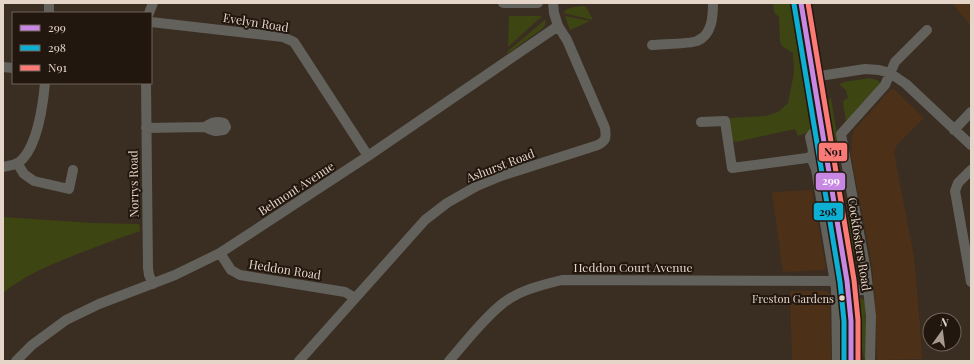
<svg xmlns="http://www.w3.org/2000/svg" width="974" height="364" font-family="'Playfair Display',serif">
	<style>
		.built { fill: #4c3118 }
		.green { fill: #3d4613 }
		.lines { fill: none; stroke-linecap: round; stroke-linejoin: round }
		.minor { stroke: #62615c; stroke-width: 10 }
		.primary { stroke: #6c6962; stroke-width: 15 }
		.bus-1-casing { stroke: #22170e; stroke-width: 8 }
		.bus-2-casing { stroke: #22170e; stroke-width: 8 }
		.bus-3-casing { stroke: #22170e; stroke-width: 8 }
		.bus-1 { stroke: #c787e3; stroke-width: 5 }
		.bus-2 { stroke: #0dafd3; stroke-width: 5 }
		.bus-3 { stroke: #fc7a76; stroke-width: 5 }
		.bus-dot { fill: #e4d5c8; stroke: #22170e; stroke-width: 1.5 }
		.labels { text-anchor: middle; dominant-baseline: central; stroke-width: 4; stroke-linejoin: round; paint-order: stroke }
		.bus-label { font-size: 11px; fill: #e4d5c8; stroke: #22170e; text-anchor: end }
		.street-label { font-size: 12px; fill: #e4d5c8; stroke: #22170e }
		.line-badge { stroke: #22170e; stroke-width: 1.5 }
		.badge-label { font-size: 11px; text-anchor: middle; font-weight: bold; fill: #fff }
		.pale-badge-label { font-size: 11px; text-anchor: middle; font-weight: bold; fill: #111 }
	</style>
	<rect width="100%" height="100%" fill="#3a2d22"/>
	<path class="built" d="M952 3H971V26Z
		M891 89 895 90 924 118 897 145 894 152 914 257 920 325 922 359 877 360 876 321 872 265 851 155 852 139 854 130Z
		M812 190 826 268 824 270 783 272 772 192Z
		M790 291H827L830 294 831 361H792Z"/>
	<path class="green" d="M773 3H790L811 131 798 136 795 129 736 142 731 140 729 120 731 118 766 116 778 112 788 103 794 73 793 53 782 46 780 42 779 17 774 12Z
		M584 6 586 7 593 20 563 13C569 6 576 7 584 6Z
		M509 16H542L508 47Z
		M565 16 590 21 570 30Z
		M546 19 545 25 542 29 507 54 508 51Z
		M870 78 879 81 880 84 846 121 843 103 844 100 848 98 846 90 840 85V84L844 82Z
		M831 98 839 147H835L828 100Z
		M3 217 93 223 139 224 140 231C114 240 90 249 65 259 43 268 21 278 3 293Z
		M852 219 858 253 853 254 847 220Z
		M860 298 863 299 865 302 867 356 864 359 862 348Z"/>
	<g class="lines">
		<path class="minor" d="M503 3H538
			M49 13V3
			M149 13 153 3
			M151 22 283 37 294 42 368 156
			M652 45C661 44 690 44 697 41 712 35 713 17 713 3
			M3 67 13 68
			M813 77 865 69 879 70 890 73 906 84 971 145
			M146 83 148 268 149 275 153 284
			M701 122 725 121 732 168 807 158 811 157
			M146 128 205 127C212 131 216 132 224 130L226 127 224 123C216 121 212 122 205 127
			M954 130 971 112
			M822 131 813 133 810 137 813 151 811 157 816 169 836 289 837 361
			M17 163 24 174 34 181 69 189 73 170
			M3 167C8 166 14 165 18 163 37 150 43 105 45 83
			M971 170 958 183 955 191 971 282
			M220 253 231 270 240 275 345 292 355 298
			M848 292 868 289
			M16 361 32 345 66 320 99 304 175 275 220 253 368 156 558 26 554 13 553 3
			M299 361 425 220 447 203 477 186 501 176 598 145C607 140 606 137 605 128L567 40 558 26
			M449 361C466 342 482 320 502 304 519 290 542 285 562 280L847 281
			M870 361 871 316 866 271 841 134 885 85 895 62 927 30"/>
		<path class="primary" d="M801 3 847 281 851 321V361"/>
		<defs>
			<path id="bus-1" d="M801 3 847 281 851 321V361"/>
			<path id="bus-2" d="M794 4 840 282 844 321V361"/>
			<path id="bus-3" d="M808 3 854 280 858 320V361"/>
		</defs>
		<use href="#bus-1" class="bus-1-casing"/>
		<use href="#bus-2" class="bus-2-casing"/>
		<use href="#bus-3" class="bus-3-casing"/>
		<use href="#bus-1" class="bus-1"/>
		<use href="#bus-2" class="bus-2"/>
		<use href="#bus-3" class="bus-3"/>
	</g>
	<circle class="bus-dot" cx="842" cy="298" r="3.5"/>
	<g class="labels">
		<g class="bus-label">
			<text x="834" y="298">Freston Gardens</text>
		</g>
		<g class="street-label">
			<text transform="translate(256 22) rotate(9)">Evelyn Road</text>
			<text transform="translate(500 165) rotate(-21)">Ashurst Road</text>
			<text transform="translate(133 184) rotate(-91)">Norrys Road</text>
			<text transform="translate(296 188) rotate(-33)">Belmont Avenue</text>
			<text transform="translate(860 244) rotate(81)">Cockfosters Road</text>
			<text x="633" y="267">Heddon Court Avenue</text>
			<text transform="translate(285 269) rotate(9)">Heddon Road</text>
		</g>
	</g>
	<g class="line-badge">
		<rect x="818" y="142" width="30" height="20" rx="4" fill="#fc7a76"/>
		<rect x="815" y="172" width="31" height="19" rx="4" fill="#c787e3"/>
		<rect x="813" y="202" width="31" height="19" rx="4" fill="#0dafd3"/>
	</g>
	<g class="badge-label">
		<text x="831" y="185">299</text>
	</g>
	<g class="pale-badge-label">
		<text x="833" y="156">N91</text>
		<text x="828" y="216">298</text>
	</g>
	<rect width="974" height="364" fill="none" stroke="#e4d5c8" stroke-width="8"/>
	<rect x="12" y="12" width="140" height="72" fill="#22170e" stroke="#706358"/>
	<rect x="20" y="25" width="20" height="6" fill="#c787e3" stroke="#706358"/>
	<text x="48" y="32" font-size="12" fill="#e4d5c8">299</text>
	<rect x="20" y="45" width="20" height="6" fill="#0dafd3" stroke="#706358"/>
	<text x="48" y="52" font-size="12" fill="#e4d5c8">298</text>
	<rect x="20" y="65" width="20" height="6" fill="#fc7a76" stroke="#706358"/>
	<text x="48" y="72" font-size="12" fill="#e4d5c8">N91</text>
	<g transform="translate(942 332) rotate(14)"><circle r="19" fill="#22170e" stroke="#706358"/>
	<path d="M0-3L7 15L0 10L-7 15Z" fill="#a89a8e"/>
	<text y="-6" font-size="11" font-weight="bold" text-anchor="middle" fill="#e4d5c8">N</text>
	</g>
</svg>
